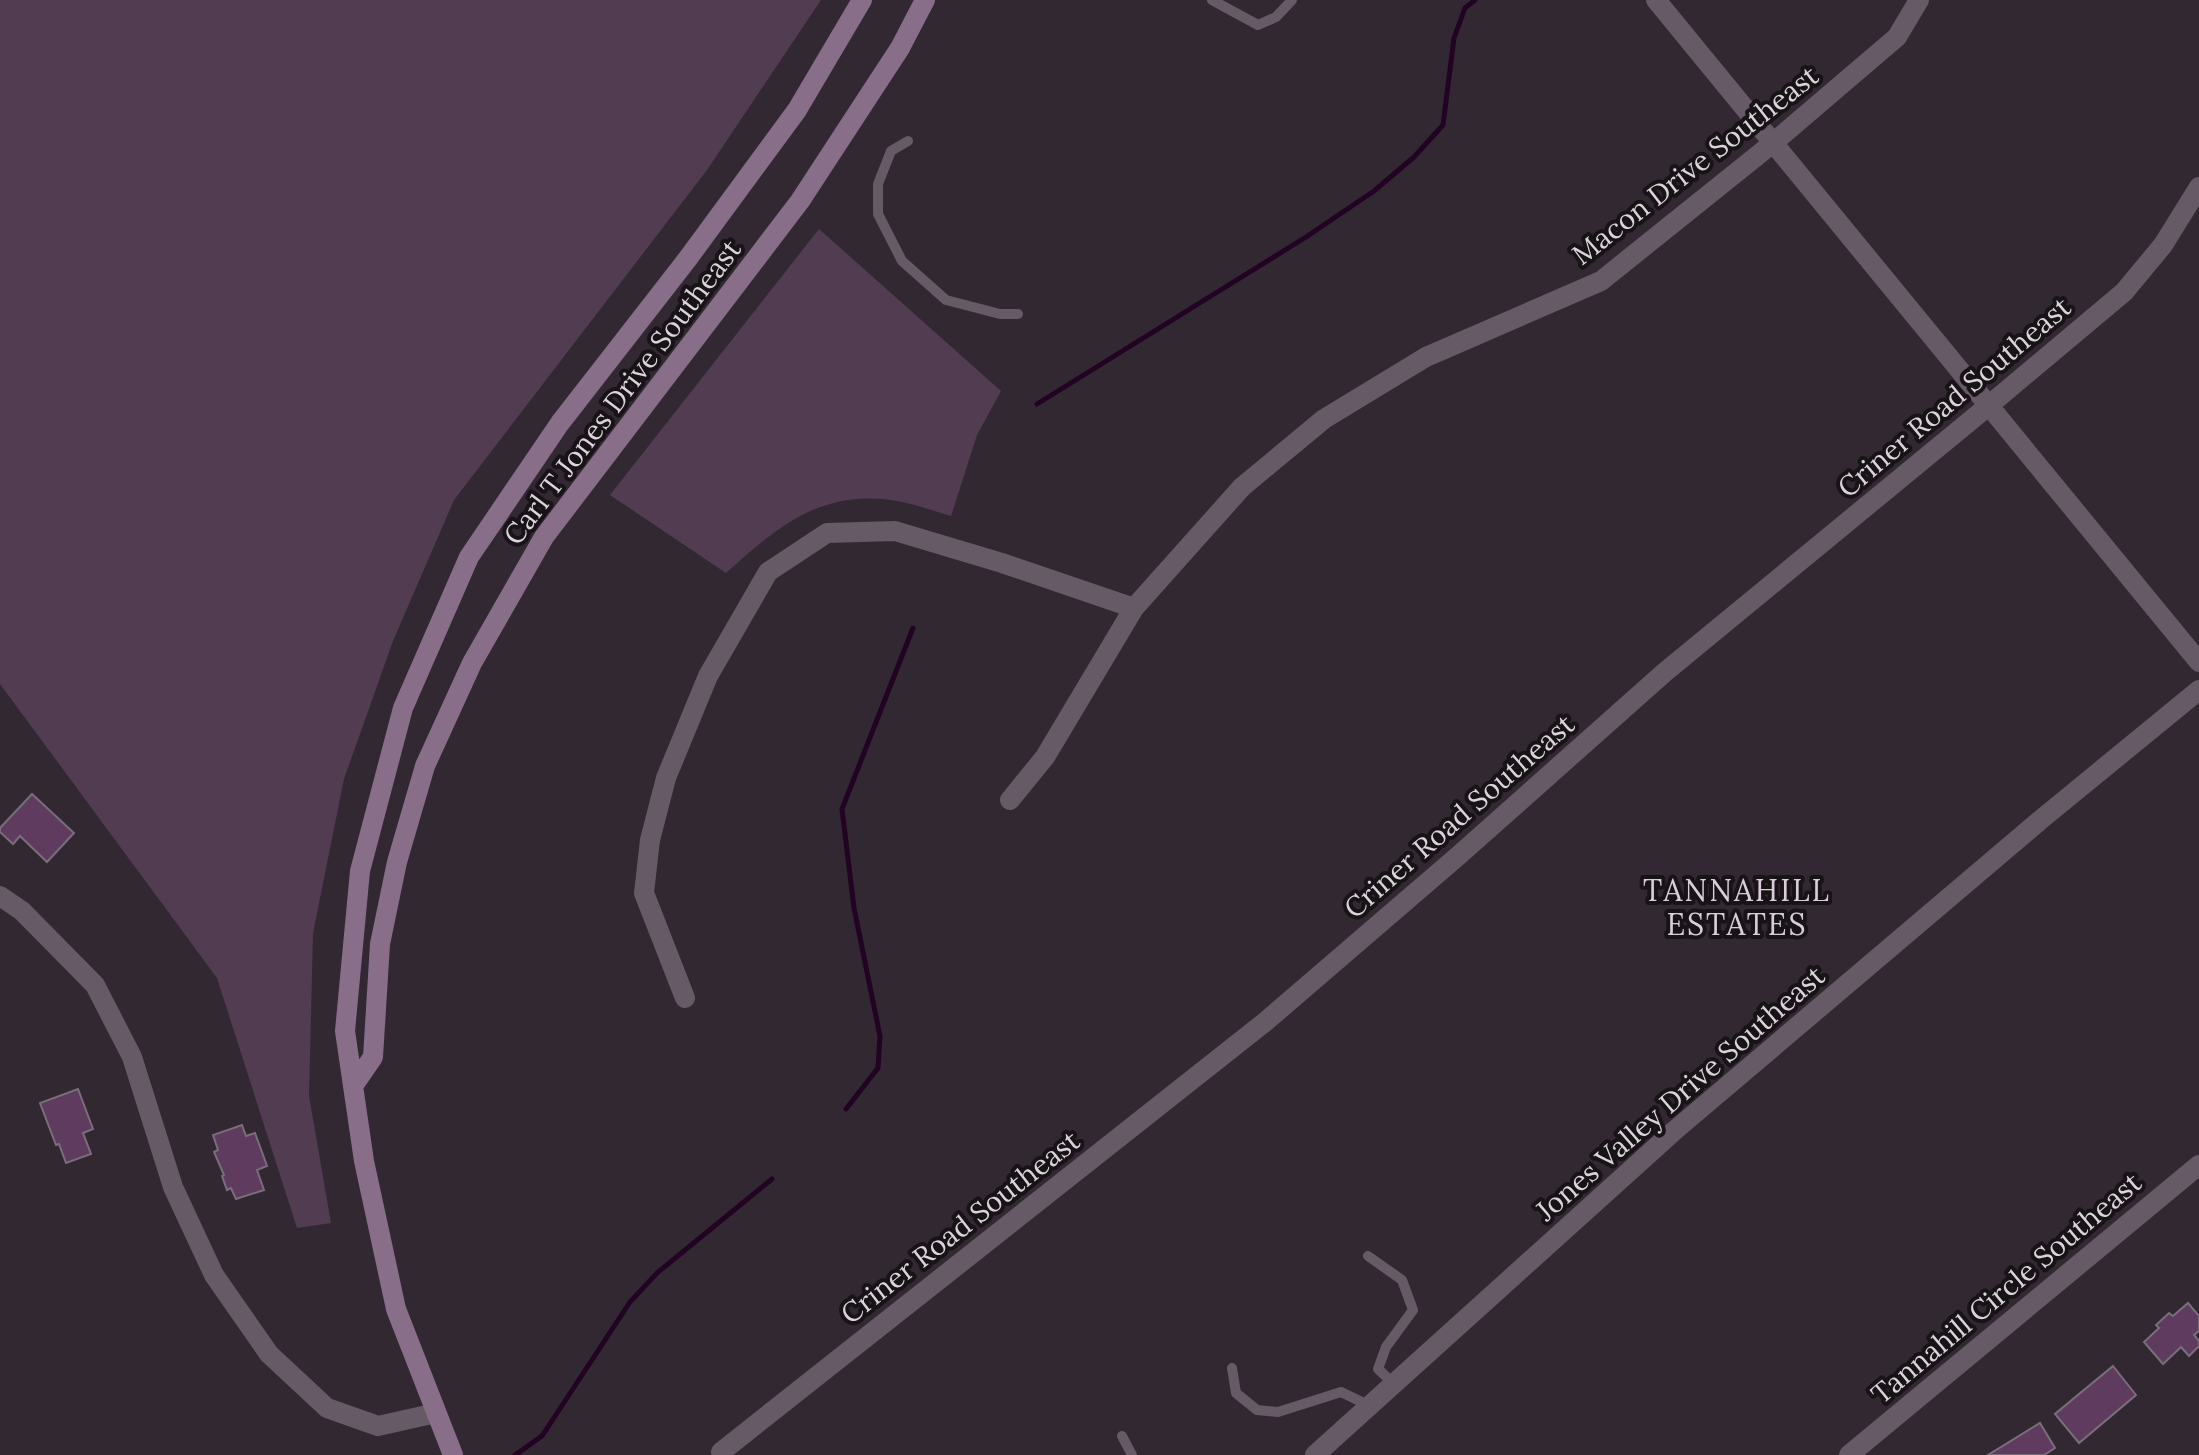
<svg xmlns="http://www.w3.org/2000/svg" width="2199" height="1455" font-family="Lora,serif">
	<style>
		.green { fill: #523c52 }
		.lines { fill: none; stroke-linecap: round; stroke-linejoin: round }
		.stream { stroke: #220323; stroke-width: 5 }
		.building { fill: #5e3b5f; stroke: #796e79; stroke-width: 2 }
		.lane { stroke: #655a65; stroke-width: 10 }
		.street { stroke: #655a65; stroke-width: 20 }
		.secondary { stroke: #886e89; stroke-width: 20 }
		.labels { text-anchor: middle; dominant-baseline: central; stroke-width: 8; stroke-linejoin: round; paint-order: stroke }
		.street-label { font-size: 28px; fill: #dbd4da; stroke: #171317 }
		.neighbourhood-label { font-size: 30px; letter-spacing: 2px; fill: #dacdda; stroke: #171317 }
	</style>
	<rect width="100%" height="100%" fill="#322832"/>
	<path class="green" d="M0 0H821L707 170 454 500 393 641 344 779 313 933 309 1096 331 1223 297 1228 217 978 0 684Z
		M819 229 1001 391 977 435 951 516C933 511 915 504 897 501 822 488 777 527 726 573L610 495Z"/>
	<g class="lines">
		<path class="stream" d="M1037 404 1306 237 1374 191 1414 157 1443 125 1454 38 1465 8 1475 0
			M846 1109 878 1068 880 1036 854 908 842 809 913 628
			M515 1455 542 1436 630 1302 657 1273 772 1179"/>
	</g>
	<path class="building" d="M32 794 74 833 47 862 20 836 13 844 0 832V828Z
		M78 1089 93 1129 83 1133 91 1154 66 1163 59 1144 56 1145 40 1103Z
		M242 1125 246 1136 255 1133 267 1166 257 1170 264 1190 236 1199 231 1188 227 1190 222 1176 224 1175 214 1152 218 1150 213 1135Z
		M2188 1303 2199 1316V1331L2194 1335 2199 1341V1346L2189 1356 2181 1347 2163 1364 2144 1342 2159 1328 2156 1325 2169 1313 2173 1316Z
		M2113 1366 2136 1395 2079 1443 2055 1414Z
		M2040 1423 2055 1448 2044 1455H1988Z"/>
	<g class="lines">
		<path class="lane" d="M1212 0 1258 25 1276 17 1292 0
			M908 141 891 151 878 184V214L902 261 946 300 1000 314H1018
			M1368 1256 1402 1280 1413 1310 1386 1347 1378 1369 1394 1384
			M1232 1368 1236 1393 1257 1410 1278 1412 1341 1392 1370 1406
			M1122 1436 1132 1455"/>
		<path class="street" d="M1656 0 2199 662
			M1010 800 1045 757 1134 608 1242 487 1324 419 1426 357 1601 281 1773 143 1897 37 1919 0
			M0 896 22 911 95 985 132 1057 173 1187 214 1275 269 1354 327 1408 378 1426 436 1413
			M685 998 644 893 650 840 666 778 708 676 768 572 827 533 895 531 1002 563 1134 608
			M721 1452 1265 1022 1458 856 1665 672 1987 407 2124 292 2163 245 2199 187
			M1315 1455 1674 1131 2044 817 2199 690
			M1849 1455 2199 1165"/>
		<path class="secondary" d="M353 1086 373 1057 380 944 397 862 425 766 472 663 544 537 800 201 900 48 925 0
			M453 1455 396 1309 364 1161 345 1031 360 871 403 708 469 557 560 423 689 257 797 110 862 0"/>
	</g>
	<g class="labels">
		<g class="street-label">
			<text transform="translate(1695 165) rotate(-38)">Macon Drive Southeast</text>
			<text transform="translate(622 392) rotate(-53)">Carl T Jones Drive Southeast</text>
			<text transform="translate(1954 397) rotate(-40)">Criner Road Southeast</text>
			<text transform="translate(1459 816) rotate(-41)">Criner Road Southeast</text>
			<text transform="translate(1680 1093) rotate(-41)">Jones Valley Drive Southeast</text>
			<text transform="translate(960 1227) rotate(-38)">Criner Road Southeast</text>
			<text transform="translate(2006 1288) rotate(-40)">Tannahill Circle Southeast</text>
		</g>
		<g class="neighbourhood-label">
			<text x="1737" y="890">TANNAHILL<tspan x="1737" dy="34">ESTATES</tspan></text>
		</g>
	</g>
</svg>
